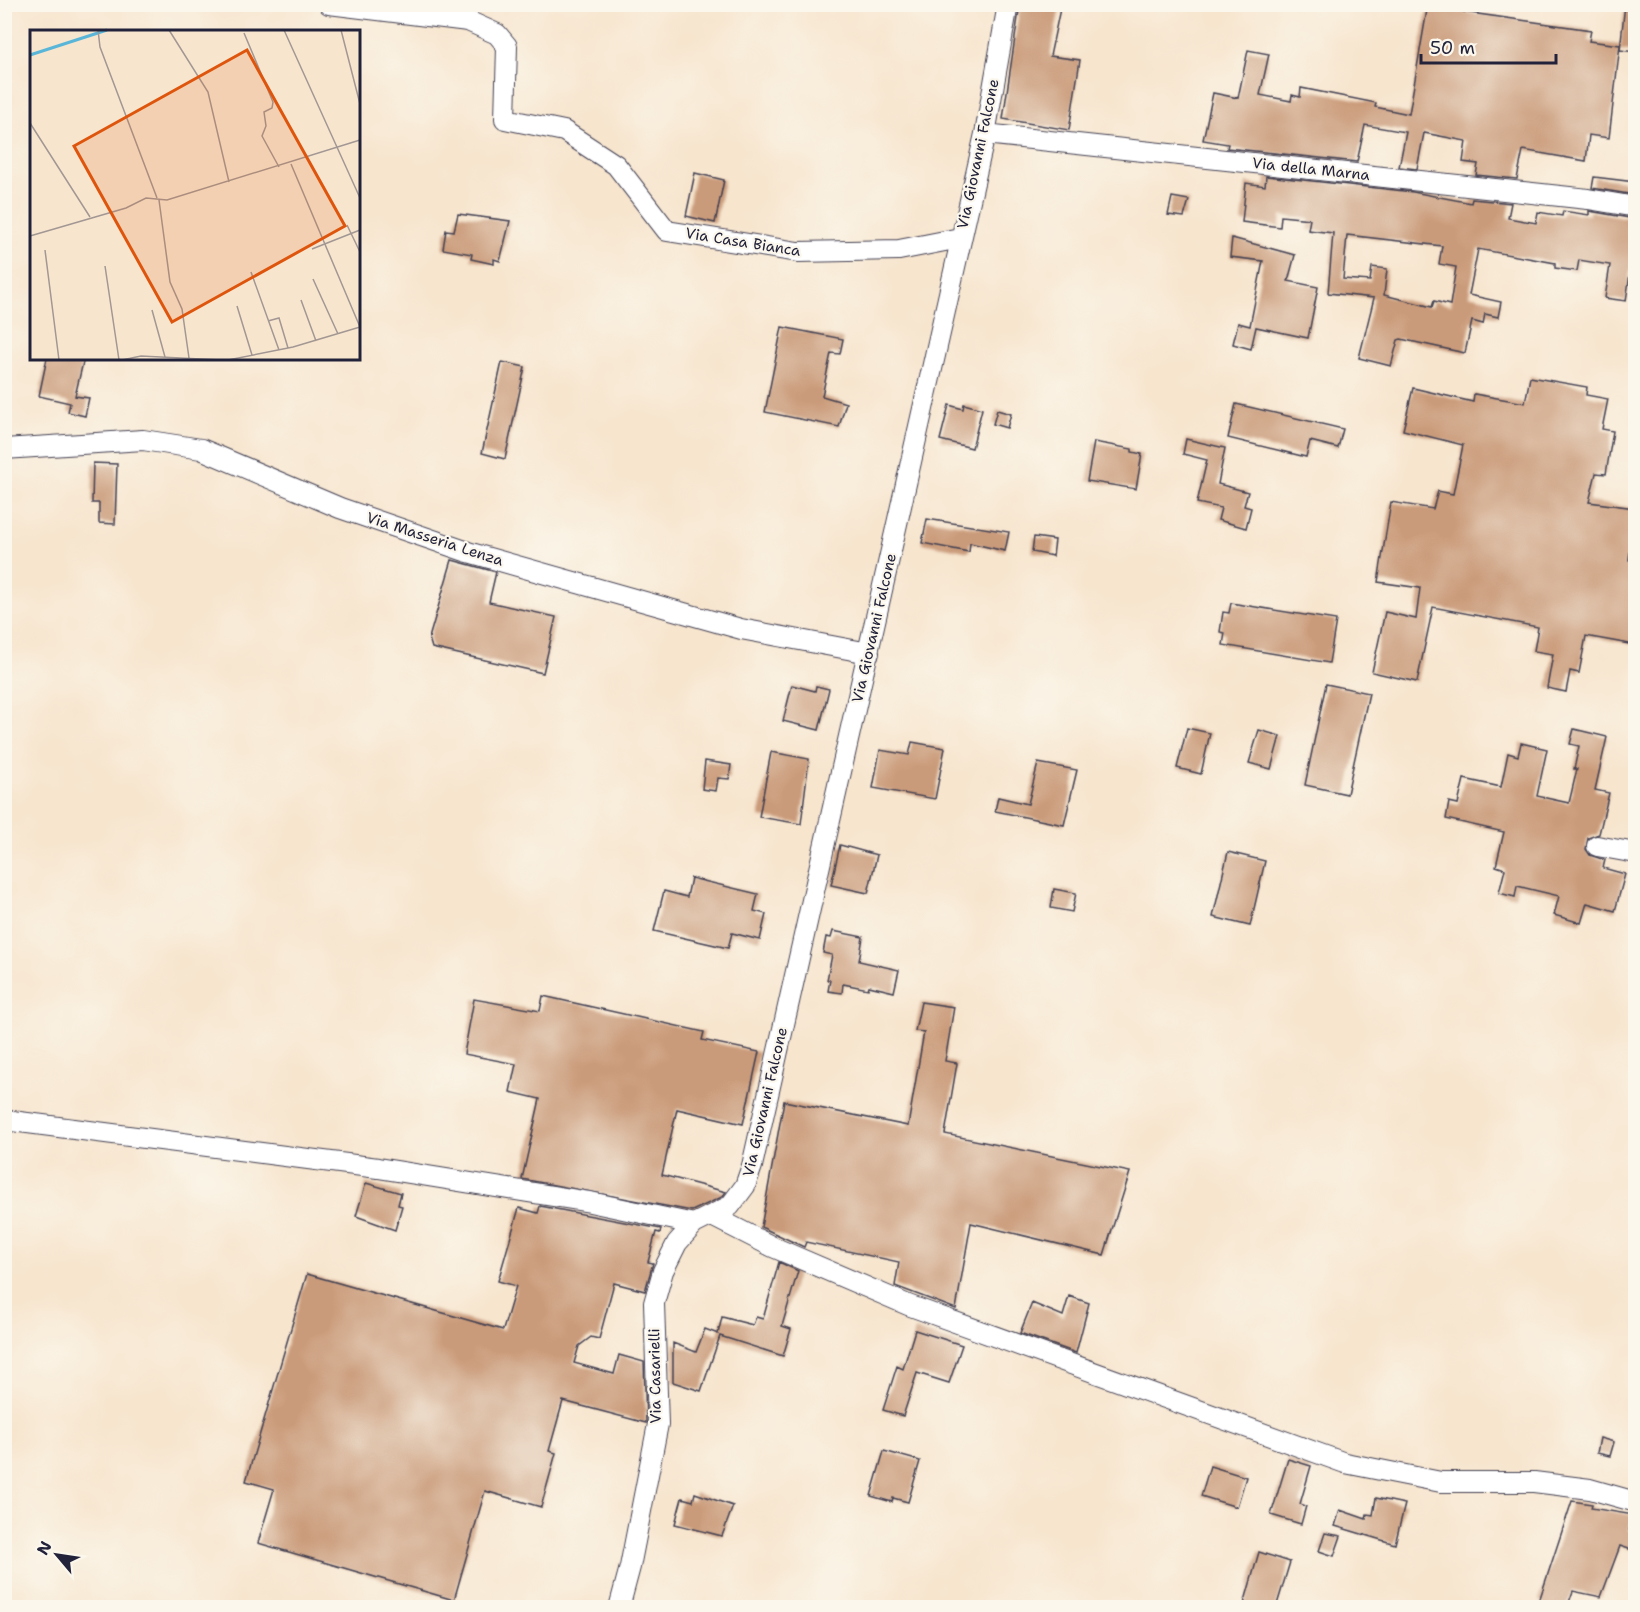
<svg xmlns="http://www.w3.org/2000/svg" width="1640" height="1612" font-family="'Shantell Sans',sans-serif">
	<style>
		.building { fill: #ca9b7a; fill-rule: evenodd }
		.lines { fill: none; stroke-linecap: round; stroke-linejoin: round }
		.street-casing { stroke: #423f51; stroke-width: 22 }
		.street { stroke: #fff; stroke-width: 20 }
		.labels { text-anchor: middle; dominant-baseline: central; stroke-width: 4.5; stroke-linejoin: round; paint-order: stroke }
		.street-label { font-size: 15px; fill: #22223b; stroke: #fbf7ec }
		.inset-river { fill: none; stroke: #5ab6d8; stroke-width: 3 }
		.inset-road { fill: none; stroke: #a29793; stroke-width: 1.5 }
		.view { fill: #de560e; fill-opacity: 0.15; stroke: #de560e; stroke-width: 3 }
		.inset-edge { fill: none; stroke: #22223b; stroke-width: 3 }
	</style>
	<rect width="100%" height="100%" fill="#fbf7ec"/>
	<filter id="ink" filterUnits="userSpaceOnUse"><feTurbulence type="fractalNoise" baseFrequency=".0167" numOctaves="2"/><feDisplacementMap in="SourceGraphic" scale="12" xChannelSelector="R" yChannelSelector="G"/><feConvolveMatrix kernelMatrix="1 2 1 2 8 2 1 2 1" color-interpolation-filters="sRGB"/></filter>
	<filter id="wash" filterUnits="userSpaceOnUse"><feTurbulence type="fractalNoise" baseFrequency=".008" numOctaves="4" result="noise"/><feDisplacementMap in="SourceGraphic" scale="24" xChannelSelector="R" yChannelSelector="G"/><feGaussianBlur stdDeviation="1.35" result="paint"/><feColorMatrix in="noise" values="0 0 0 0 0 0 0 0 0 0 0 0 0 0 0 0 0 1.4 0 .05"/><feComposite in="paint" operator="in"/></filter>
	<g filter="url(#wash)">
		<rect width="100%" height="100%" fill="#f7e5ce"/>
		<g id="blocks">
			<path class="building" d="M1020 4H1061L1050 56 1080 60 1069 130 1003 119Z
				M1428 4H1466L1464 12 1591 30 1589 41 1620 45 1609 138 1589 135 1586 161 1523 150 1517 179 1476 175 1478 164 1463 162 1466 141 1424 133 1417 169 1399 167 1406 132 1365 125 1357 162 1227 148 1228 144 1203 140 1213 93 1238 98 1248 50 1269 54 1260 95 1291 101 1292 95 1300 97 1301 88 1376 103 1375 107 1409 114Z
				M1625 4H1635V52L1620 50Z
				M695 173 724 180 715 223 686 216Z
				M1266 176 1413 192 1471 203 1472 199 1511 203 1508 218 1536 223 1538 212 1562 216 1563 211 1589 215V211L1635 219V254L1633 253 1626 301 1605 298 1610 265 1579 260 1577 271 1555 268V263L1478 249 1469 295 1501 302 1498 317 1485 314 1483 324 1472 321 1465 353 1401 339 1398 340 1391 366 1359 358 1374 298 1328 293 1333 233 1308 230 1310 219 1281 216 1280 227 1242 222 1246 183 1265 186ZM1347 235 1442 246 1439 264 1456 267 1450 305 1434 301 1432 307 1384 295 1387 269 1372 267 1370 281 1343 279Z
				M1594 177 1635 182V195L1592 188Z
				M1172 197 1189 200 1184 217 1168 215Z
				M458 214 510 221 500 261 494 259V264L471 259 472 254 443 249 446 230 454 231Z
				M1232 238 1295 255 1288 281 1318 287 1308 338 1256 327 1251 349 1233 344 1238 323 1250 326 1263 261 1230 257Z
				M782 327 843 339 840 354 831 353 822 396 846 403 839 427 765 412Z
				M47 358H84L75 396 89 398 85 416 68 412 70 403 39 396Z
				M502 362 525 367 505 459 482 453Z
				M1530 377 1587 387 1586 395 1608 399 1602 429 1613 431 1606 474 1596 473 1589 502 1635 508 1629 560 1635 561V645L1586 636 1579 673 1570 671 1566 692 1547 688 1553 654 1534 651 1538 627 1433 607 1417 682 1372 672 1385 612 1416 619 1420 588 1378 582 1391 502 1433 509 1438 491 1453 494 1463 445 1403 430 1413 388 1473 402 1474 394 1525 403Z
				M964 404 982 409 972 448 940 440 949 405 963 409Z
				M1236 404 1343 429 1338 448 1310 441 1306 457 1228 438Z
				M997 410 1011 414 1007 428 993 424Z
				M1186 439 1225 448 1218 484 1248 492 1244 506 1251 508 1246 528 1218 520 1221 508 1197 503 1207 460 1183 454Z
				M1094 442 1132 449V452L1142 454 1136 489 1087 481Z
				M93 463 117 464 115 524 99 523V503H92Z
				M927 519 1009 532 1005 551 970 543 969 552 922 543Z
				M1034 537 1055 540 1053 556 1032 552Z
				M452 560 496 572 489 602 556 617 543 673 432 648 429 638Z
				M1231 603 1336 620 1329 663 1223 645 1225 633 1220 632 1223 612 1229 613Z
				M1326 684 1369 693 1347 794 1305 785Z
				M792 685 815 691 816 686 829 689 819 730 783 721Z
				M1187 728 1210 733 1201 774 1177 768Z
				M1574 729 1607 737 1595 790 1609 793 1599 834 1588 838 1586 849 1590 855 1605 860 1603 868 1625 874 1615 911 1587 903 1581 923 1554 915 1559 896 1517 886 1515 897 1499 893 1505 869 1496 866 1504 832 1446 819 1449 802 1458 804 1464 779 1501 787 1508 753 1518 756 1521 743 1547 749 1537 796 1569 803 1577 769H1574L1579 746 1570 744Z
				M1259 730 1280 736 1271 769 1249 763Z
				M912 742 945 748 935 799 873 788 880 750 909 755Z
				M771 752 809 759 801 824 759 817Z
				M705 761 731 765 729 779 718 778 716 791 702 789Z
				M1038 763 1077 770 1064 825 995 811 998 797 1028 804Z
				M840 845 877 855 868 893 831 885Z
				M1228 852 1265 861 1250 926 1213 917Z
				M691 878 758 894 754 911 766 914 760 940 732 933 728 948 654 931 664 891 687 897Z
				M1054 889 1076 893 1072 912 1051 908Z
				M833 931 863 937 859 961 899 970 894 992 869 986 868 989 843 984 842 993 828 991 830 980H827L832 955 823 953 826 937 831 938Z
				M543 996 704 1032 702 1040 759 1052 743 1124 677 1109 662 1175 726 1192 722 1197 692 1211 522 1179 540 1099 510 1092 516 1064 464 1054 474 999 540 1011Z
				M921 1002 954 1007 945 1061 957 1063 945 1134 1130 1172 1104 1255 971 1223 956 1309 895 1286 899 1262 806 1242 804 1247 761 1227 784 1101 908 1126 924 1032 915 1031Z
				M366 1183 401 1193 398 1205 402 1206 395 1230 356 1216Z
				M540 1206 661 1229 660 1233 656 1232 648 1262 653 1263 645 1291 614 1283 599 1339 591 1337 579 1346 574 1363 614 1374 619 1355 644 1362 646 1423 563 1401 549 1451 556 1453 541 1507 485 1491 454 1600 258 1543 274 1489 246 1481 307 1274 503 1330 516 1286 498 1281 519 1208 538 1213Z
				M779 1262 798 1271 782 1326 791 1329 783 1356 720 1336 701 1391 673 1382V1343L696 1352 705 1329 718 1334 722 1317 753 1325 756 1317 763 1319Z
				M1069 1296 1089 1303 1076 1353 1020 1333 1032 1303 1063 1316Z
				M915 1330 962 1345 949 1383 917 1373 903 1416 883 1410 897 1366 903 1369Z
				M1600 1438 1614 1442 1610 1456 1597 1453Z
				M884 1451 920 1461 908 1502 893 1498 892 1502 871 1496Z
				M1288 1459 1311 1466 1300 1504 1306 1506 1301 1524 1271 1515Z
				M1210 1466 1246 1477 1237 1507 1201 1496Z
				M695 1493 733 1506 722 1536 675 1524 682 1498 693 1501Z
				M1376 1498 1405 1504 1395 1544 1335 1526 1340 1510 1366 1519 1367 1514 1373 1515Z
				M1572 1501 1592 1504 1591 1508 1634 1515 1629 1530 1635 1532V1551L1620 1546 1601 1597 1573 1591 1567 1608H1542L1544 1603 1539 1601Z
				M1325 1533 1341 1536 1334 1556 1319 1551Z
				M1259 1552 1290 1562 1276 1608H1243Z"/>
		</g>
	</g>
	<g filter="url(#ink)">
		<use href="#blocks" fill-opacity="0" stroke="#423f51" stroke-width="1.5"/>
		<g class="lines">
			<defs>
				<path id="street" d="M329 4 468 21 497 34 507 46 505 119 564 131 616 165 667 231 798 252 899 250 960 238
					M985 134 1588 199 1636 207
					M4 449 143 440 201 449 340 508 468 552 741 629 869 653
					M1597 846 1636 853
					M4 1120 378 1168 590 1202 694 1224
					M712 1216 773 1247 908 1305 1345 1463 1441 1482H1534L1590 1489 1636 1502
					M619 1608 630 1567 658 1424 654 1303 663 1271 677 1243 694 1224 730 1206 745 1186 752 1166 985 134 1008 4"/>
			</defs>
			<use href="#street" class="street-casing"/>
			<use href="#street" class="street"/>
		</g>
	</g>
	<g class="labels">
		<g class="street-label">
			<text transform="translate(978 154) rotate(-78)">Via Giovanni Falcone</text>
			<text transform="translate(1311 169) rotate(6)">Via della Marna</text>
			<text transform="translate(743 242) rotate(9)">Via Casa Bianca</text>
			<text transform="translate(435 539) rotate(18)">Via Masseria Lenza</text>
			<text transform="translate(874 628) rotate(-77)">Via Giovanni Falcone</text>
			<text transform="translate(765 1102) rotate(-77)">Via Giovanni Falcone</text>
			<text transform="translate(655 1376) rotate(-91)">Via Casarielli</text>
		</g>
	</g>
	<g transform="translate(30 30)">
		<rect width="330" height="330" fill="#f7e5ce"/>
		<path class="inset-river" d="M0 25 77 0"/>
		<path class="inset-road" d="M68 0 70 17 127 168M139 0 178 62 199 152M254 0 330 168M311 0 330 74M214 3 243 72 242 78 234 82 236 96 232 106 249 137M0 93 60 187M261 134 330 297M129 170 140 252 152 279 159 328M317 195 330 222M0 206 96 178 116 168 137 170 330 110M282 219 330 200M15 220 29 330M75 236 89 330M221 242 249 320M283 249 308 304M271 270 286 311M207 276 222 325M122 280 135 327M238 291 249 288 258 318M92 330 111 326 191 330M198 330 263 317 330 297"/>
		<path class="view" d="M217 20 315 196 142 292 44 116Z"/>
		<rect width="330" height="330" class="inset-edge"/>
	</g>
	<rect width="1640" height="1612" fill="none" stroke="#fbf7ec" stroke-width="24"/>
	<g transform="translate(57 1555) rotate(299)" stroke="#fbf7ec" stroke-width="4.5" paint-order="stroke">
	<path d="M0-4.5L10 22L0 15L-10 22Z" fill="#22223b"/>
	<text y="-9" font-size="16" font-weight="bold" text-anchor="middle" fill="#22223b">N</text>
	</g>
	<path d="M1421 54v9h135v-9" fill="none" stroke="#22223b" stroke-width="3"/>
	<text x="1430" y="54" font-size="18" fill="#22223b" stroke="#fbf7ec" stroke-width="4.5" paint-order="stroke">50 m</text>
</svg>
